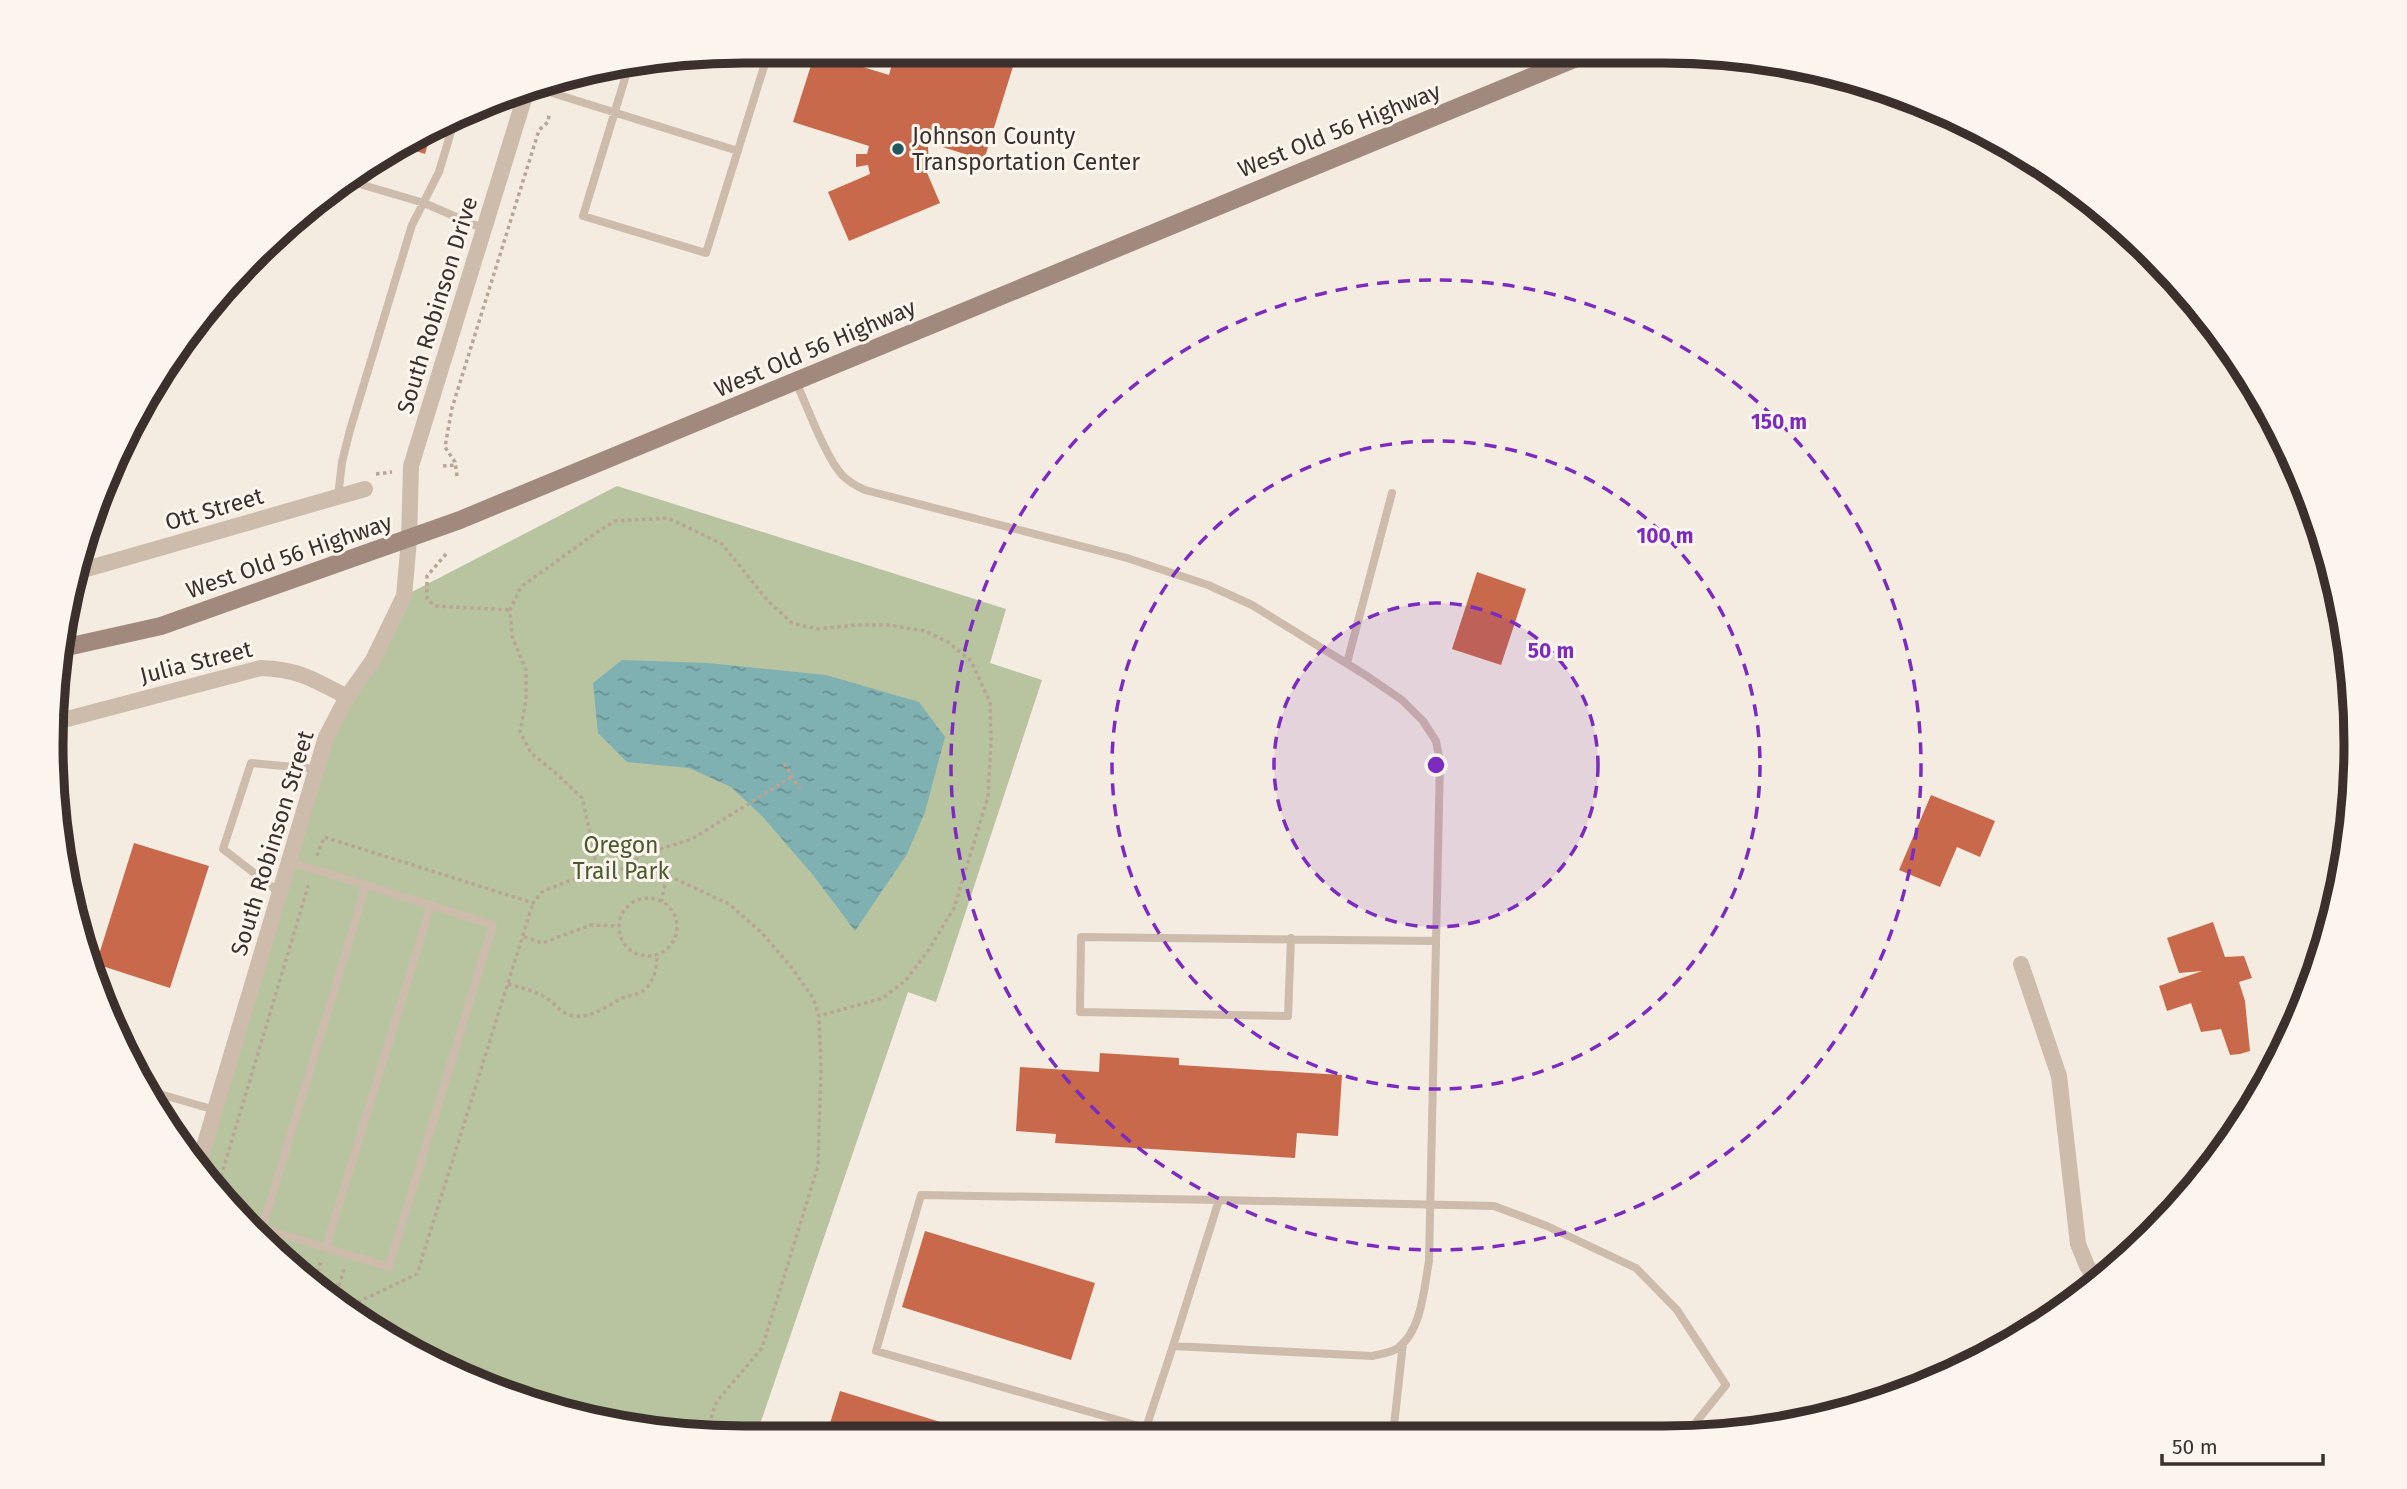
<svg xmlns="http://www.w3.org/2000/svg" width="2407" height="1489" font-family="'Fira Sans',sans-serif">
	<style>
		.green { fill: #b8c4a0 }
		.water { fill: url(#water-ripples) }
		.building { fill: #c8694b }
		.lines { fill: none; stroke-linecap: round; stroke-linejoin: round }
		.path { stroke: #b9a596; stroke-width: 3.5; stroke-dasharray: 3.5 3.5; stroke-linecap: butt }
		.service { stroke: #cdbbac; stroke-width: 8 }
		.minor { stroke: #cdbbac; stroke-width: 16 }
		.secondary { stroke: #a18a7d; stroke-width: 18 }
		.ring { fill: none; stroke: #7b2cbf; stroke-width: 3.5; stroke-dasharray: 12 9 }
		.poi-dot { fill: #1f5a5e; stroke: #fbf5ee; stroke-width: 2.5 }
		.labels { text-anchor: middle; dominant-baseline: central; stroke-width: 6; stroke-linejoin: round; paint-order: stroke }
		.street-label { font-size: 23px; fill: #3b302b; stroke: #fbf5ee }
		.poi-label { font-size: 23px; fill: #3b302b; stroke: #fbf5ee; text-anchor: start }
		.park-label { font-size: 23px; fill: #4a5a2e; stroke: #fbf5ee }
		.rim { fill: none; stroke: #3b302b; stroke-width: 9 }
		.centre { fill: #7b2cbf; stroke: #fbf5ee; stroke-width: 3.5 }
		.ring-label { font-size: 21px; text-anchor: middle; font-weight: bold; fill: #7b2cbf; stroke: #fbf5ee; stroke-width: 6; stroke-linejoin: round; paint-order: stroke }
	</style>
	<defs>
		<pattern id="water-ripples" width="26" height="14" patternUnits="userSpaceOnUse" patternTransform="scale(1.75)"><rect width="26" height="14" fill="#7fb0b2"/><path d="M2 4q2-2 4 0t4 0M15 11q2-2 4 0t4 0" fill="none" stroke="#699091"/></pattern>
	</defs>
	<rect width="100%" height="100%" fill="#f4ebe1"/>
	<path class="green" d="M617 486 1006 609 990 663 1042 680 936 1002 908 992 757 1433 654 1432 479 1386 322 1295 197 1170 326 737 404 596Z"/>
	<path class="water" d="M622 660 708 663 826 675 919 702 945 737 925 812 907 854 855 931 813 875 762 816 731 787 689 768 627 762 598 733 593 683Z"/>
	<path class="building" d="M894 57H1016L984 160 920 140 919 144 928 147 929 167 925 168 940 203 849 241 828 192 870 174 868 165 856 167V154H867L869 146 793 122 813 59 838 67 840 60 889 75Z
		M423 131 431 134 425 154 400 146Z
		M1477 572 1526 589 1501 665 1452 649Z
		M1931 795 1995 821 1980 857 1957 847 1940 887 1899 870Z
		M134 843 209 866 170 988 96 964Z
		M2213 922 2225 957 2244 956 2252 978 2239 982 2245 1001 2250 1051 2240 1054 2230 1055 2221 1029 2201 1032 2191 1003 2167 1011 2159 986 2202 971 2179 973 2167 938Z
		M1100 1053 1179 1058V1065L1342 1075 1338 1136 1297 1133 1295 1158 1055 1143 1056 1134 1016 1131 1020 1067 1099 1072Z
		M925 1231 1095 1283 1071 1360 902 1307Z
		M840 1391 976 1433V1434L827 1433Z"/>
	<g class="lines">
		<path class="path" d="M443 466 455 465
			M376 474 392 472
			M457 476 455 462 445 447 452 408 539 130 548 122 549 115
			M446 554 427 576V599L435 606 510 610
			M784 763 800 789
			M317 856 324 837 533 903 542 892 565 882 596 874 633 867 667 875 729 904 762 933 792 968 813 998 819 1016 821 1069 818 1166 762 1348 717 1401 712 1414 710 1433
			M633 867 638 856 692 839 793 776
			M596 874 594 850 582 798 558 775 531 753 520 732 526 700V670L512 636 510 610 521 587 597 532 615 521 668 518 722 544 768 601 792 623 816 629 857 625H888L925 631 948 642 971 661 990 702 991 742 988 797 954 908 930 948 906 980 883 998 819 1016
			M619 927a29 29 0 1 1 58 0a29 29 0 1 1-58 0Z
			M661 902 667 875
			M524 937 542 943 591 925 619 926
			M508 984C522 988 536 991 548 999 554 1003 559 1010 565 1013 584 1023 604 1008 620 999 630 994 640 996 648 986 655 977 657 966 657 955
			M217 1190 309 883
			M302 1275 339 1286 356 1315
			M315 1279 321 1261
			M339 1286 345 1266
			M345 1308 417 1274 533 903"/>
		<path class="service" d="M630 62 583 216 706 253 767 57
			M530 86 738 151
			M346 180 424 203 484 229
			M796 382C807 406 826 458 842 475 849 482 856 486 865 490L1127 558 1208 585 1252 605 1367 676 1402 700 1423 721 1436 741 1440 761 1429 1261C1424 1288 1422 1330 1398 1348 1391 1353 1380 1354 1372 1356L1173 1346 1144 1434
			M338 497 342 462 350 430 412 225 439 172 456 115
			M1347 663 1392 493
			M280 893 223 849 251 763 316 769
			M1291 938 1288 1016 1080 1012 1081 937 1436 941
			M146 1090 215 1110
			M252 1225 389 1267 493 925 366 885
			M261 1233 366 885 289 862
			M326 1247 431 905
			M1173 1346 1219 1200 1494 1206 1547 1226 1636 1268 1677 1310 1726 1385 1684 1437
			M1146 1428 876 1351 921 1195 1219 1200
			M1393 1435 1403 1343"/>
		<path class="minor" d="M76 572 365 489
			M52 723 261 668C298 669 315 680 347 697
			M2021 964 2059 1076 2078 1244 2087 1266 2098 1282
			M197 1170 326 737 347 697 373 660 404 596 409 540 411 466 528 86"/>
		<path class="secondary" d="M58 649 161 626 460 520 1579 57"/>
	</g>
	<circle cx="1436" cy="765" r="162" fill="#7b2cbf" fill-opacity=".12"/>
	<g class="ring">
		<circle cx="1436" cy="765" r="162"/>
		<circle cx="1436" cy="765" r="324"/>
		<circle cx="1436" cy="765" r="485"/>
	</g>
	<circle class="poi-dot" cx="898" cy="149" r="7"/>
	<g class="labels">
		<g class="street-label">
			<text transform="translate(1339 130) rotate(-22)">West Old 56 Highway</text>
			<text transform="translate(437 305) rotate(-73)">South Robinson Drive</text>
			<text transform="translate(815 348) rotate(-23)">West Old 56 Highway</text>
			<text transform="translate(214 509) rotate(-16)">Ott Street</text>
			<text transform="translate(289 556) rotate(-19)">West Old 56 Highway</text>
			<text transform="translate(196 662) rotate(-14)">Julia Street</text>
			<text transform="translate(272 843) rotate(-73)">South Robinson Street</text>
		</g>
		<g class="poi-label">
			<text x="912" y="136">Johnson County<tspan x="912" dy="26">Transportation Center</tspan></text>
		</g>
		<g class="park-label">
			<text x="621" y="845">Oregon<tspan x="621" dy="26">Trail Park</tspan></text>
		</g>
	</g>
	<path d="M0 0H2407V1489H0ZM744 63H1663A681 681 0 0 1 2344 744V745A681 681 0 0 1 1663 1426H744A681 681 0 0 1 63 745V744A681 681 0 0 1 744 63Z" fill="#fbf5ee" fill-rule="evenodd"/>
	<path class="rim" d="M744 63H1663A681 681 0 0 1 2344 744V745A681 681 0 0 1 1663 1426H744A681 681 0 0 1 63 745V744A681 681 0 0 1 744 63Z"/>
	<circle cx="1436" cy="765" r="10" class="centre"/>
	<g class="ring-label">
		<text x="1779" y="429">150 m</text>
		<text x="1665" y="543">100 m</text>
		<text x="1551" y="658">50 m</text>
	</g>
	<path d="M2162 1454v10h161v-10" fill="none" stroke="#3b302b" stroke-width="3.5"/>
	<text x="2172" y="1454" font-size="21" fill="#3b302b" stroke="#fbf5ee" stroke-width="5" paint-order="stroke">50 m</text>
</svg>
